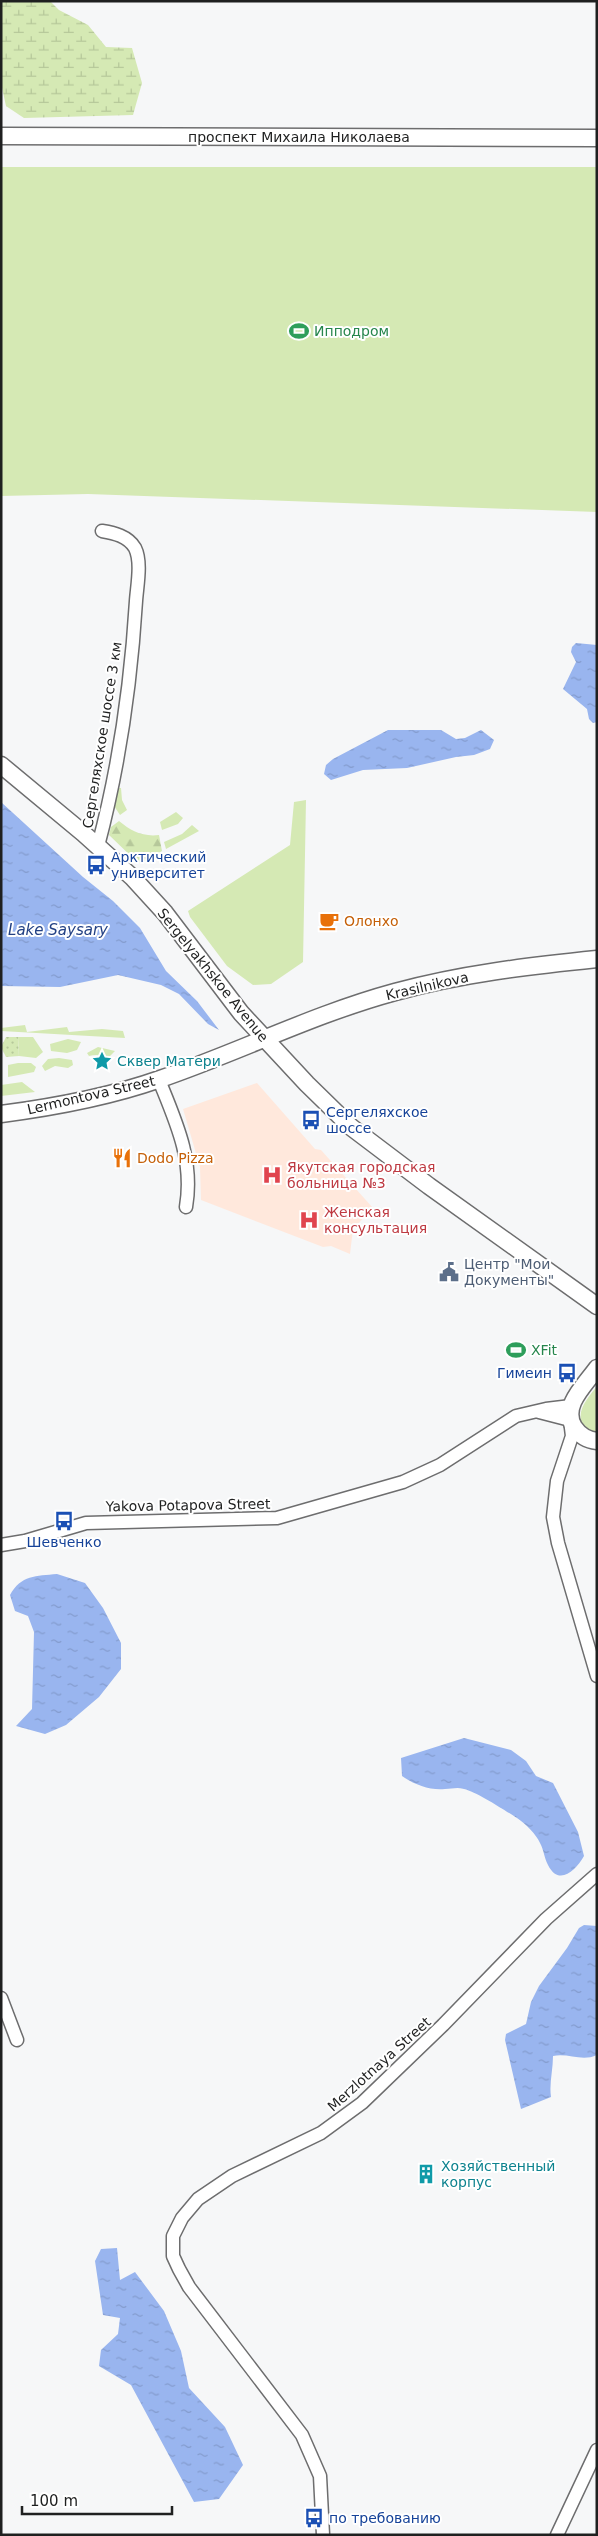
<svg xmlns="http://www.w3.org/2000/svg" width="598" height="2536" font-family="'DejaVu Sans',sans-serif">
	<style>
		.medical { fill: #ffe8dc }
		.grass { fill: #d5e9b4 }
		.forest { fill: url(#forest-firs) }
		.wetland { fill: url(#wetland-marsh) }
		.park { fill: url(#park-dots) }
		.water { fill: url(#water-ripples) }
		.lines { fill: none; stroke-linecap: round; stroke-linejoin: round }
		.minor-casing { stroke: #6d6d6e; stroke-width: 15 }
		.major-casing { stroke: #6d6d6e; stroke-width: 19 }
		.minor { stroke: #fff; stroke-width: 12 }
		.major { stroke: #fff; stroke-width: 16 }
		.labels { text-anchor: middle; dominant-baseline: central; stroke-width: 4; stroke-linejoin: round; paint-order: stroke }
		.street-label { font-size: 14px; fill: #1f2020; stroke: #fff }
		.leisure-label { font-size: 14px; fill: #27864d; stroke: #fff; text-anchor: start }
		.transit-label { font-size: 14px; fill: #164399; stroke: #fff; text-anchor: start }
		.food-label { font-size: 14px; fill: #c56008; stroke: #fff; text-anchor: start }
		.culture-label { font-size: 14px; fill: #0d838f; stroke: #fff; text-anchor: start }
		.health-label { font-size: 14px; fill: #be3a42; stroke: #fff; text-anchor: start }
		.service-label { font-size: 14px; fill: #4e5e75; stroke: #fff; text-anchor: start }
		.water-label { font-size: 15px; font-style: italic; fill: #234184; stroke: #fff }
	</style>
	<defs>
		<pattern id="forest-firs" width="22" height="20" patternUnits="userSpaceOnUse" patternTransform="scale(1.25)"><rect width="22" height="20" fill="#d5e9b4"/><path d="M5 1l3.5 6h-7zM16 11l3.5 6h-7z" fill="#b6c89a"/></pattern>
		<pattern id="wetland-marsh" width="20" height="14" patternUnits="userSpaceOnUse" patternTransform="scale(1.25)"><rect width="20" height="14" fill="#d5e9b4"/><path d="M1 5h8M5 5V1M11 12h8M15 12V8" fill="none" stroke="#b6c89a"/></pattern>
		<pattern id="park-dots" width="8" height="8" patternUnits="userSpaceOnUse" patternTransform="scale(1.25)"><rect width="8" height="8" fill="#d5e9b4"/><path d="M2 2h.1M6 6h.1" fill="none" stroke="#b6c89a" stroke-width="1.8" stroke-linecap="round"/></pattern>
		<pattern id="water-ripples" width="26" height="14" patternUnits="userSpaceOnUse" patternTransform="scale(1.25)"><rect width="26" height="14" fill="#99b5ef"/><path d="M2 4q2-2 4 0t4 0M15 11q2-2 4 0t4 0" fill="none" stroke="#839bcd"/></pattern>
	</defs>
	<rect width="100%" height="100%" fill="#f6f7f8"/>
	<path class="medical" d="M257 1083 315 1149 321 1150 373 1208 353 1229 350 1254 331 1246 323 1247 201 1200 200 1167 183 1109Z"/>
	<path class="grass" d="M1 167H597V512L88 494 1 496Z
		M118 788H121L122 800 127 810 120 815 114 806Z
		M306 800 303 962 271 984 253 985 227 966 190 917 188 911 290 845 294 802Z
		M176 812 183 818 178 824 162 830 160 822Z
		M192 825 199 831 166 849 164 842 182 834Z
		M25 1025 27 1032 67 1027 69 1032 102 1029 123 1031 125 1038 1 1031V1028Z
		M18 1037H33L43 1052 36 1058 19 1056Z
		M68 1039 81 1042 77 1050 67 1053 51 1051 50 1044Z
		M98 1047 115 1051 110 1056C103 1056 97 1054 89 1056L87 1053Z
		M59 1058 72 1060 73 1065 68 1068 55 1066 45 1071 42 1066 48 1059Z
		M18 1063H31L36 1067 34 1072 8 1077V1065Z
		M22 1082 35 1092 1 1096V1085Z
		M597 1386V1433L584 1427C574 1412 588 1398 597 1386Z"/>
	<path class="forest" d="M119 821C131 831 143 837 159 835L162 851 141 863 137 862 109 835 111 827Z"/>
	<path class="wetland" d="M1 1H50L59 10 88 25 106 47 132 48 142 83 133 115 24 118 6 106 1 83Z"/>
	<path class="park" d="M6 1037H18L19 1056 6 1057 1 1047Z"/>
	<path class="water" d="M576 643 597 645V722L593 723 589 719 587 709 563 689 576 662 571 652 572 647Z
		M388 730H441L456 739 465 738 481 730 494 740 490 749 474 755 456 757 407 768 363 770 331 780 324 774 326 765 333 759Z
		M1 802 83 877 113 901 140 928 166 971 197 1001 219 1030 208 1024 179 994 161 985 118 975 60 987 1 986Z
		M57 1574 85 1583 103 1608 121 1643V1669L99 1697 66 1725 45 1734 16 1726 32 1709 34 1632 28 1616 15 1611 10 1595C21 1575 36 1576 57 1574Z
		M464 1738 511 1750 526 1761 536 1776 553 1783 578 1832 584 1856C576 1870 559 1887 548 1865 544 1858 544 1850 540 1843 536 1834 526 1824 517 1818 504 1810 477 1792 464 1789 457 1787 452 1789 445 1789 431 1791 413 1784 402 1776L401 1758Z
		M584 1925 597 1926V2055C582 2062 569 2053 553 2056 553 2070 549 2084 551 2097L521 2109 505 2040 506 2034 526 2024 531 2002 539 1986 567 1948 579 1928Z
		M117 2248 120 2280 135 2272 164 2311 181 2351 189 2388 225 2427 243 2465 219 2499 194 2502 131 2385 99 2366 101 2350 118 2334 120 2318 103 2315 95 2261 101 2249Z"/>
	<g class="lines">
		<defs>
			<path id="minor" d="M98 846C119 767 131 683 136 601 137 586 142 562 135 548 128 536 114 533 102 531
				M159 1080C176 1122 194 1160 186 1207
				M539 1412 570 1420 572 1436 557 1481 553 1517 558 1543 597 1676
				M1 1545 25 1541 86 1523 277 1518 403 1482 440 1465 516 1416 546 1409 571 1406
				M1 1998 17 2040
				M323 2535 320 2476 302 2435 189 2287 179 2269 173 2256V2236L182 2218 198 2199 232 2176 321 2133 362 2103 443 2025 546 1919 597 1874
				M557 2535 597 2450"/>
			<path id="major" d="M1 136 597 138
				M1 765 83 833 133 878 165 913 241 1013 307 1084 351 1127 429 1186 597 1306
				M1 1114C55 1107 109 1097 160 1079 239 1052 314 1014 395 992 460 974 529 966 597 959
				M597 1368C585 1385 561 1406 574 1427 580 1436 587 1440 597 1441"/>
		</defs>
		<use href="#minor" class="minor-casing"/>
		<use href="#major" class="major-casing"/>
		<use href="#minor" class="minor"/>
		<use href="#major" class="major"/>
	</g>
	<defs>
		<symbol id="stadium-bare" viewBox="-9 -9 18 18"><path d="M0-5a6.5 5 0 1 0 0 10a6.5 5 0 1 0 0-10ZM-3.5-1.8h7v3.6h-7Z" fill="#2e9e5b" stroke="#fff" stroke-width="2.5" paint-order="stroke"/></symbol>
		<symbol id="bus-bare" viewBox="-9 -9 18 18"><path d="M-5-6H5V4H4V6H2V4H-2V6H-4V4H-5ZM-3.5-4V0h7V-4ZM-3.5 1.2v1.5H-2V1.2ZM2 1.2v1.5H3.5V1.2Z" fill="#1a4fb4" stroke="#fff" stroke-width="2.5" paint-order="stroke"/></symbol>
		<symbol id="cafe-bare" viewBox="-9 -9 18 18"><path d="M-5.5-4.5H6V0H3Q3 3.5 0 3.5H-2.5Q-5.5 3.5-5.5 0ZM3-3.2v2h1.7v-2ZM-6 4.5H4V6H-6Z" fill="#e8710a" stroke="#fff" stroke-width="2.5" paint-order="stroke"/></symbol>
		<symbol id="sight-bare" viewBox="-9 -9 18 18"><path d="M0-6L1.8-2.2L6-1.7L2.9 1.2L3.7 5.4L0 3.3L-3.7 5.4L-2.9 1.2L-6-1.7L-1.8-2.2Z" fill="#0f9aa8" stroke="#fff" stroke-width="2.5" paint-order="stroke"/></symbol>
		<symbol id="restaurant-bare" viewBox="-9 -9 18 18"><path d="M-5-6h1v4h1v-4h1v4h1v-4h1v5L-1.5 .5V6h-2V.5L-5-1ZM5-6V6H3V1.5H1.5Q1.5-4 5-6Z" fill="#e8710a" stroke="#fff" stroke-width="2.5" paint-order="stroke"/></symbol>
		<symbol id="hospital-bare" viewBox="-9 -9 18 18"><path d="M-5-5h3v3.5h4V-5h3V5h-3V1.5h-4V5h-3Z" fill="#e0444e" stroke="#fff" stroke-width="2.5" paint-order="stroke"/></symbol>
		<symbol id="civic-bare" viewBox="-9 -9 18 18"><path d="M-.6-6.5H3V-4.5H.6V-3L4-1V1h2V6H-6V1h2V-1L-.6-3ZM-1.2 2.5V6h2.4V2.5Z" fill="#5c6f8a" stroke="#fff" stroke-width="2.5" paint-order="stroke"/></symbol>
		<symbol id="building-bare" viewBox="-9 -9 18 18"><path d="M-4-6H4V6H1V3H-1V6H-4ZM-2.5-4.3h1.7v1.8h-1.7ZM.8-4.3h1.7v1.8H.8ZM-2.5-1h1.7V.8h-1.7ZM.8-1h1.7V.8H.8Z" fill="#0f9aa8" stroke="#fff" stroke-width="2.5" paint-order="stroke"/></symbol>
	</defs>
	<g fill-rule="evenodd">
		<use href="#stadium-bare" x="285" y="317" width="28" height="28"/>
		<use href="#bus-bare" x="82" y="851" width="28" height="28"/>
		<use href="#cafe-bare" x="315" y="907" width="28" height="28"/>
		<use href="#sight-bare" x="88" y="1047" width="28" height="28"/>
		<use href="#bus-bare" x="297" y="1106" width="28" height="28"/>
		<use href="#restaurant-bare" x="108" y="1144" width="28" height="28"/>
		<use href="#hospital-bare" x="258" y="1161" width="28" height="28"/>
		<use href="#hospital-bare" x="295" y="1206" width="28" height="28"/>
		<use href="#civic-bare" x="435" y="1258" width="28" height="28"/>
		<use href="#stadium-bare" x="502" y="1336" width="28" height="28"/>
		<use href="#bus-bare" x="553" y="1359" width="28" height="28"/>
		<use href="#bus-bare" x="50" y="1507" width="28" height="28"/>
		<use href="#building-bare" x="412" y="2160" width="28" height="28"/>
		<use href="#bus-bare" x="300" y="2504" width="28" height="28"/>
	</g>
	<g class="labels">
		<g class="street-label">
			<text x="299" y="137">проспект Михаила Николаева</text>
			<text transform="translate(102 735) rotate(-81)">Сергеляхское шоссе 3 км</text>
			<text transform="translate(213 975) rotate(51)">Sergelyakhskoe Avenue</text>
			<text transform="translate(427 986) rotate(-13)">Krasilnikova</text>
			<text transform="translate(91 1095) rotate(-13)">Lermontova Street</text>
			<text transform="translate(188 1505) rotate(-1)">Yakova Potapova Street</text>
			<text transform="translate(379 2064) rotate(-42)">Merzlotnaya Street</text>
		</g>
		<g class="leisure-label">
			<text x="314" y="331">Ипподром</text>
			<text x="531" y="1350">XFit</text>
		</g>
		<g class="transit-label">
			<text x="111" y="857">Арктический<tspan x="111" dy="16">университет</tspan></text>
			<text x="326" y="1112">Сергеляхское<tspan x="326" dy="16">шоссе</tspan></text>
			<text x="552" y="1373" text-anchor="end">Гимеин</text>
			<text x="64" y="1542" text-anchor="middle">Шевченко</text>
			<text x="329" y="2518">по требованию</text>
		</g>
		<g class="food-label">
			<text x="344" y="921">Олонхо</text>
			<text x="137" y="1158">Dodo Pizza</text>
		</g>
		<g class="culture-label">
			<text x="117" y="1061">Сквер Матери</text>
			<text x="441" y="2166">Хозяйственный<tspan x="441" dy="16">корпус</tspan></text>
		</g>
		<g class="health-label">
			<text x="287" y="1167">Якутская городская<tspan x="287" dy="16">больница №3</tspan></text>
			<text x="324" y="1212">Женская<tspan x="324" dy="16">консультация</tspan></text>
		</g>
		<g class="service-label">
			<text x="464" y="1264">Центр "Мои<tspan x="464" dy="16">Документы"</tspan></text>
		</g>
		<g class="water-label">
			<text x="58" y="930">Lake Saysary</text>
		</g>
	</g>
	<rect width="598" height="2536" fill="none" stroke="#1f2020" stroke-width="5"/>
	<path d="M22 2506v8h150v-8" fill="none" stroke="#1f2020" stroke-width="2.5"/>
	<text x="30" y="2506" font-size="15" fill="#1f2020" stroke="#ffffff" stroke-width="4" paint-order="stroke">100 m</text>
</svg>
